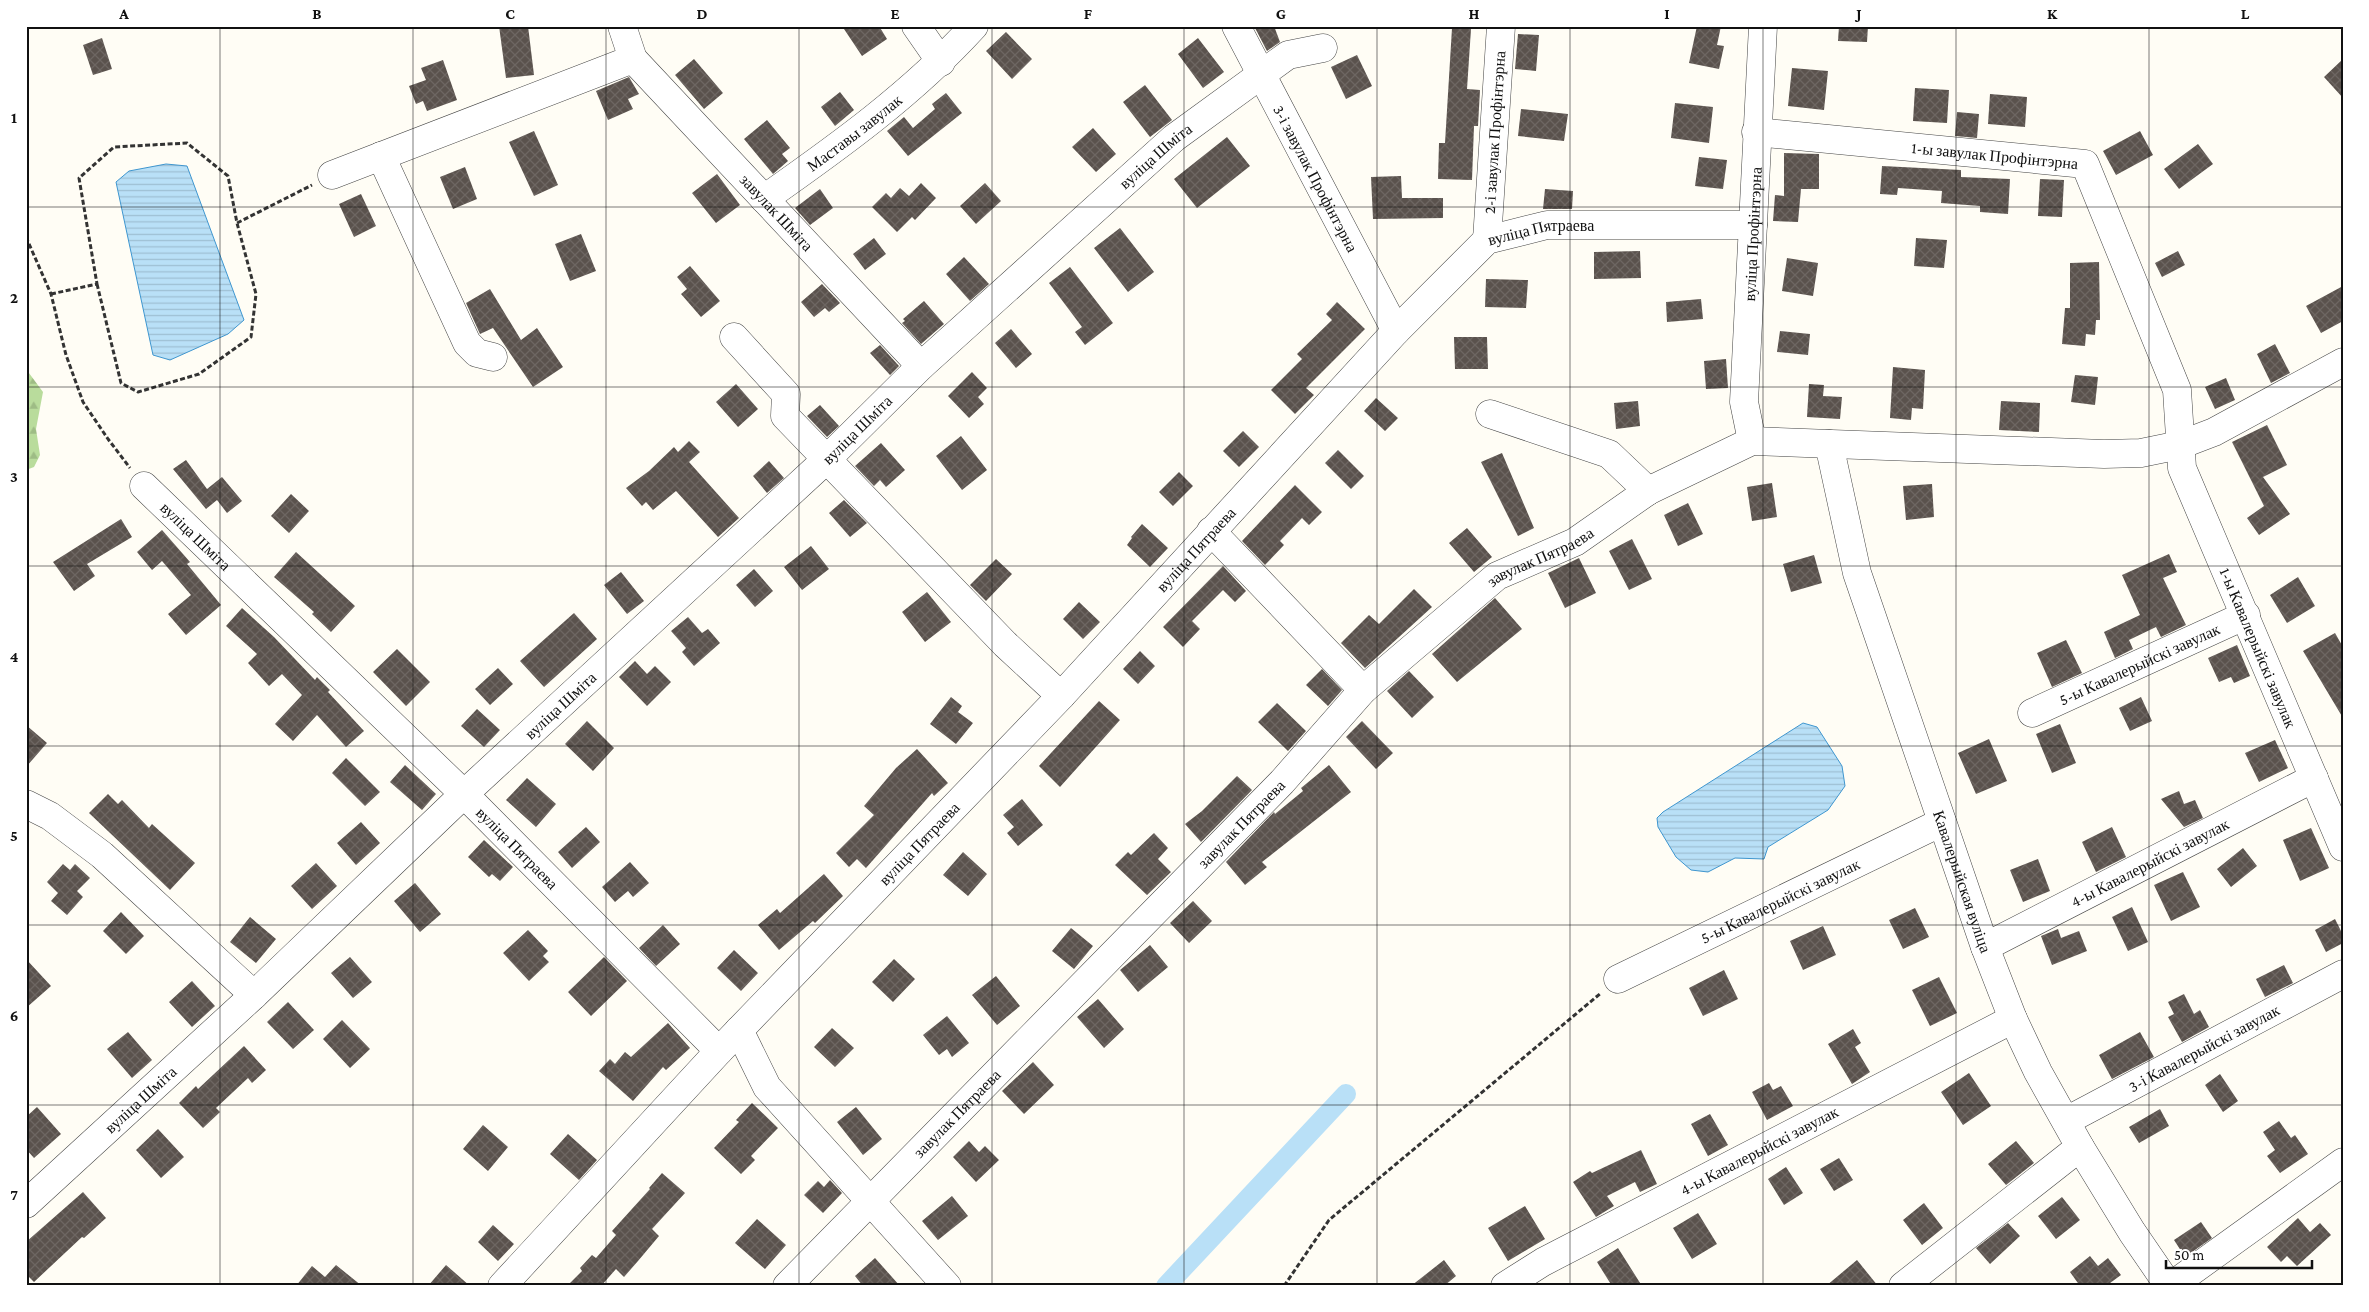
<svg xmlns="http://www.w3.org/2000/svg" width="2369" height="1312" font-family="'Crimson Pro',serif">
	<style>
		.forest { fill: url(#forest-firs) }
		.water { fill: url(#water-rules); stroke: #3f96cf }
		.lines { fill: none; stroke-linecap: round; stroke-linejoin: round }
		.canal { stroke: #b9e0f7; stroke-width: 20 }
		.building { fill: url(#building-cross-hatch) }
		.minor-casing { stroke: #444; stroke-width: 29 }
		.path { stroke: #333; stroke-width: 3; stroke-dasharray: 5 2.5; stroke-linecap: butt }
		.minor { stroke: #fff; stroke-width: 28 }
		.grid { fill: none; stroke: #111; stroke-width: 1; stroke-opacity: 0.55 }
		.labels { text-anchor: middle; dominant-baseline: central; stroke-width: 5; stroke-linejoin: round; paint-order: stroke }
		.street-label { font-size: 16px; fill: #111; stroke: #fff }
		.neatline { fill: none; stroke: #111; stroke-width: 2 }
		.grid-label { font-size: 16px; text-anchor: middle; font-weight: bold; fill: #111 }
	</style>
	<defs>
		<pattern id="forest-firs" width="22" height="20" patternUnits="userSpaceOnUse" patternTransform="scale(1.25)"><rect width="22" height="20" fill="#b9dc9c"/><path d="M5 1l3.5 6h-7zM16 11l3.5 6h-7z" fill="#9ebc85"/></pattern>
		<pattern id="water-rules" width="6" height="5" patternUnits="userSpaceOnUse" patternTransform="scale(1.25)"><rect width="6" height="5" fill="#b9e0f7"/><path d="M0 2.5h6" fill="none" stroke="#9ebfd3"/></pattern>
		<pattern id="building-cross-hatch" width="8" height="8" patternUnits="userSpaceOnUse" patternTransform="scale(1.25)"><rect width="8" height="8" fill="#5a524d"/><path d="M0 0l8 8M0 8l8-8" fill="none" stroke="#6d6662"/></pattern>
	</defs>
	<rect width="100%" height="100%" fill="#fffdf5"/>
	<path class="forest" d="M26 369 43 392 36 429 40 455 34 467 26 470Z"/>
	<path class="water" d="M166 164 187 166 244 320 228 334 170 360 153 355 116 182 129 171Z
		M1803 723 1817 727 1842 766 1845 786 1828 810 1768 847 1764 859 1735 858 1708 872 1691 870 1676 857 1658 827 1657 818 1663 812Z"/>
	<g class="lines">
		<path class="canal" d="M1166 1286 1346 1094"/>
	</g>
	<path class="building" d="M499 26H528L534 75 506 78Z
		M842 26H879L887 39 862 56Z
		M1254 26H1274L1280 42 1267 51Z
		M1697 26H1721L1717 45 1724 46 1719 69 1689 63Z
		M1839 26H1868L1867 42 1838 41Z
		M1452 28 1471 29 1467 89 1480 90 1478 126H1474L1472 180 1438 179 1439 143H1445Z
		M1006 32 1032 59 1012 79 986 51Z
		M1518 34 1539 35 1536 71 1515 69Z
		M102 38 112 69 93 75 83 45Z
		M1198 38 1224 72 1203 88 1178 54Z
		M1357 55 1372 86 1346 99 1331 67Z
		M694 59 723 93 704 109 675 75Z
		M2343 59V98L2324 77Z
		M443 60 457 100 427 111 423 101 416 104 409 86 426 80 421 68Z
		M1792 68 1828 71 1824 110 1788 106Z
		M629 77 639 94 628 99 633 109 608 120 596 91Z
		M1145 85 1172 120 1150 137 1123 102Z
		M1915 88 1949 90 1947 123 1913 121Z
		M840 92 854 110 835 126 821 107Z
		M946 93 962 113 908 156 887 131 904 117 913 128 935 109 932 104Z
		M1990 94 2027 97 2025 127 1988 124Z
		M1675 103 1713 107 1709 143 1671 138Z
		M1521 109 1568 114 1564 141 1518 136Z
		M1957 112 1979 114 1977 138 1955 136Z
		M767 120 790 148 782 154 788 161 773 174 744 139Z
		M1093 128 1116 154 1096 172 1072 147Z
		M534 131 558 185 534 196 509 142Z
		M2140 131 2153 155 2116 175 2103 151Z
		M1227 137 1250 166 1197 208 1174 179Z
		M2198 144 2213 164 2179 189 2164 169Z
		M1784 153 1819 154V189H1801L1798 222 1773 221 1775 195 1784 196Z
		M1699 157 1727 160 1723 189 1695 186Z
		M1882 166 1961 170V177L2010 179 2008 214 1980 212V206L1941 203 1942 191 1898 188 1897 195 1880 194Z
		M465 167 477 199 453 209 440 177Z
		M717 174 740 205 716 223 692 193Z
		M1401 176 1402 198H1443V218L1373 219 1371 177Z
		M2040 179 2064 180 2062 217 2038 216Z
		M921 183 936 198 915 220 912 217 897 232 872 207 886 193 891 198 900 188 909 196Z
		M985 183 1001 201 976 224 960 206Z
		M820 189 833 208 810 225 795 208Z
		M1545 189 1573 191 1572 209H1543Z
		M361 194 376 226 354 237 339 204Z
		M1120 228 1154 272 1128 292 1094 248Z
		M581 234 596 271 570 281 555 244Z
		M874 238 886 254 865 270 853 254Z
		M1916 238 1947 240 1944 268 1914 266Z
		M1640 251 1641 278 1594 279V252Z
		M2178 251 2185 265 2162 277 2155 263Z
		M964 257 989 284 970 301 946 274Z
		M1787 258 1818 263 1813 296 1782 291Z
		M2099 262 2100 320H2096L2095 335 2086 334 2085 346 2062 344 2065 308H2070V263Z
		M690 266 720 301 701 317 681 294 687 289 677 277Z
		M1070 267 1113 323 1085 345 1075 332 1082 327 1049 283Z
		M1486 279 1528 280 1526 308 1485 307Z
		M822 284 840 303 829 312 825 308 814 317 801 302Z
		M2343 286V321L2321 333 2306 306Z
		M490 289 521 340 537 328 563 367 533 387 493 328 480 334 466 303Z
		M1701 299 1703 319 1667 322 1666 302Z
		M924 301 944 324 921 344 902 323 905 321 903 319Z
		M1337 302 1365 329 1306 388 1314 395 1295 414 1271 390 1302 359 1297 354 1332 320 1326 314Z
		M1011 329 1032 354 1016 368 995 343Z
		M1780 331 1810 334 1808 355 1777 352Z
		M1454 337H1487L1488 369H1455Z
		M2275 344 2290 373 2271 383 2257 354Z
		M880 345 899 366 890 375 870 353Z
		M1726 359 1728 388 1706 389 1704 361Z
		M1893 367 1925 370 1923 409 1912 408 1911 420 1890 418Z
		M972 372 987 388 978 397 984 404 969 418 948 396Z
		M2075 375 2098 377 2095 405 2071 402Z
		M2226 378 2235 400 2215 409 2205 387Z
		M736 384 758 409 738 427 716 402Z
		M1809 384 1824 385 1823 396 1842 397 1840 419 1807 417Z
		M1376 398 1398 418 1385 431 1364 411Z
		M1638 401 1640 426 1616 429 1614 403Z
		M2001 401 2040 403 2039 432 1999 430Z
		M820 405 839 426 827 437 807 416Z
		M2267 425 2287 465 2263 477 2290 514 2259 535 2247 518 2264 506 2232 442Z
		M1243 431 1259 447 1239 467 1223 451Z
		M961 436 987 470 962 490 936 456Z
		M689 441 700 452 689 462 739 518 718 537 676 491 653 510 646 502 642 506 626 488 649 471 674 447 678 452Z
		M881 443 905 470 886 487 880 480 874 486 855 466Z
		M1338 450 1364 476 1351 489 1325 463Z
		M1502 453 1534 528 1518 536 1481 462Z
		M186 460 207 489 222 477 242 501 227 513 217 500 206 509 173 469Z
		M769 461 784 478 767 493 753 476Z
		M1179 472 1193 486 1173 506 1159 492Z
		M1772 483 1777 517 1752 521 1747 487Z
		M1932 484 1934 517 1906 520 1903 486Z
		M1295 485 1322 512 1309 525 1302 518 1280 541 1284 545 1265 565 1242 541Z
		M291 494 309 511 289 533 271 516Z
		M844 500 867 523 850 537 829 513Z
		M1688 503 1703 534 1678 546 1664 515Z
		M121 519 132 537 87 564 95 576 74 591 53 562Z
		M1142 524 1168 548 1150 567 1127 545 1132 538 1131 537Z
		M1467 528 1492 557 1474 572 1449 543Z
		M162 530 190 562 187 564 221 605 186 635 168 614 191 595 162 561 152 570 137 552Z
		M1632 539 1652 579 1629 590 1609 551Z
		M811 546 829 569 802 590 784 567Z
		M296 552 355 606 331 632 312 614 314 612 274 577Z
		M2169 554 2177 572 2163 578 2186 625 2161 637 2156 627 2129 640 2133 649 2115 658 2104 632 2140 615 2122 575Z
		M1814 555 1822 583 1791 592 1783 564Z
		M1579 558 1596 593 1565 608 1548 573Z
		M996 559 1012 574 986 601 970 585Z
		M1223 566 1246 591 1235 602 1223 590 1192 621 1200 629 1183 647 1163 627Z
		M754 569 773 591 755 607 736 585Z
		M621 572 644 601 627 614 604 585Z
		M2298 577 2315 606 2287 623 2270 595Z
		M1414 589 1432 607 1365 668 1341 643 1369 615 1379 624Z
		M927 592 951 622 925 642 902 612Z
		M1495 598 1522 629 1457 682 1432 654Z
		M1079 602 1100 622 1083 639 1063 619Z
		M242 608 274 637 315 680 317 677 330 690 328 692 364 731 346 747 317 715 293 741 275 724 302 695 282 674 269 686 248 663 257 654 226 626Z
		M574 613 597 639 544 687 520 661Z
		M688 617 702 633 708 629 720 643 694 666 682 652 686 648 671 631Z
		M2335 633 2343 647V718L2303 651Z
		M2066 640 2082 673 2052 687 2037 653Z
		M2237 645 2250 676 2234 683 2231 677 2219 682 2208 658Z
		M397 649 430 682 406 706 373 672Z
		M1140 651 1155 666 1138 684 1123 669Z
		M635 661 647 674 655 666 671 682 647 706 619 677Z
		M498 668 513 684 490 705 475 689Z
		M1322 669 1342 690 1328 706 1306 685Z
		M1409 671 1434 697 1412 718 1387 691Z
		M951 697 962 706 958 712 973 723 956 744 930 724Z
		M2141 697 2152 721 2130 731 2119 708Z
		M1099 701 1120 720 1060 787 1039 766Z
		M1277 703 1306 731 1288 751 1258 722Z
		M477 709 500 730 484 747 461 726Z
		M587 721 614 748 593 771 565 744Z
		M1362 721 1393 753 1376 769 1346 737Z
		M2060 724 2076 763 2052 773 2036 734Z
		M26 725 47 743 26 767Z
		M1989 739 2007 781 1976 794 1958 753Z
		M2275 740 2288 768 2259 782 2245 753Z
		M917 749 948 783 934 796 932 793 866 868 857 859 849 867 836 853 874 815 864 806 896 768Z
		M346 758 380 792 365 806 332 773Z
		M405 765 436 794 422 810 390 782Z
		M1329 765 1351 792 1262 862 1267 867 1245 885 1226 862 1274 812 1275 814 1303 791 1301 788Z
		M1237 776 1252 790 1201 842 1185 824 1202 811Z
		M527 778 556 804 536 827 506 800Z
		M2179 791 2184 804 2195 800 2203 818 2184 827 2161 799Z
		M108 794 118 804 122 800 149 828 152 824 195 863 170 890 89 813Z
		M1022 799 1043 825 1018 846 1007 833 1014 827 1003 815Z
		M361 822 380 843 356 865 337 843Z
		M586 827 600 842 572 868 558 852Z
		M2112 827 2126 857 2096 872 2082 842Z
		M2311 828 2329 868 2300 881 2283 840Z
		M1154 833 1168 848 1158 859 1171 872 1147 895 1115 865 1128 852 1131 855Z
		M484 840 513 867 500 881 492 874 489 877 468 857Z
		M2243 848 2257 866 2231 887 2217 869Z
		M963 852 987 874 968 896 943 875Z
		M2038 859 2050 891 2023 902 2010 870Z
		M630 862 649 883 633 897 628 891 615 902 602 887Z
		M316 863 337 886 312 909 291 886Z
		M63 864 70 870 75 864 90 878 77 891 83 897 67 915 51 901 58 893 47 882Z
		M2183 872 2200 907 2171 921 2154 885Z
		M824 874 843 896 815 923 813 921 779 950 758 925 777 909 780 913Z
		M415 883 441 914 420 932 394 901Z
		M1193 901 1212 921 1189 943 1170 923Z
		M2132 907 2148 942 2128 951 2112 917Z
		M1915 908 1929 937 1903 949 1889 920Z
		M121 912 144 936 126 954 103 931Z
		M250 917 276 939 256 963 230 942Z
		M2335 919 2343 935V943L2326 952 2315 930Z
		M663 925 680 944 656 966 639 948Z
		M1823 926 1836 955 1803 970 1790 941Z
		M1071 928 1093 946 1074 969 1052 951Z
		M2058 929 2061 938 2079 931 2087 951 2052 965 2041 936Z
		M528 930 548 951 543 956 549 962 529 981 503 953Z
		M1150 945 1168 967 1138 992 1120 970Z
		M734 950 758 973 741 991 717 968Z
		M350 957 372 982 353 998 331 973Z
		M604 957 627 981 591 1016 568 992Z
		M26 959 51 986 26 1008Z
		M894 959 915 979 893 1002 872 982Z
		M2284 965 2293 983 2265 997 2256 979Z
		M1724 970 1738 999 1703 1016 1689 988Z
		M996 976 1020 1006 997 1025 972 995Z
		M1939 977 1957 1013 1930 1026 1912 990Z
		M192 981 215 1006 192 1027 169 1002Z
		M2184 994 2194 1014 2200 1010 2209 1027 2182 1042 2168 1017 2174 1014 2168 1002Z
		M1098 999 1124 1029 1104 1048 1077 1017Z
		M288 1002 314 1030 293 1049 267 1022Z
		M947 1016 969 1043 952 1057 947 1049 939 1055 923 1035Z
		M342 1020 370 1049 350 1068 323 1039Z
		M668 1023 690 1048 666 1070 663 1067 633 1101 599 1071 610 1059 615 1064 625 1052 631 1057Z
		M832 1028 854 1048 835 1067 814 1047Z
		M1853 1029 1861 1043 1855 1047 1870 1072 1852 1084 1828 1044Z
		M128 1032 152 1060 132 1078 107 1049Z
		M2140 1032 2154 1057 2112 1079 2099 1055Z
		M244 1046 266 1070 252 1083 248 1078 216 1108 220 1112 203 1128 179 1103 196 1086 198 1089Z
		M1033 1062 1054 1085 1024 1114 1002 1091Z
		M1969 1073 1991 1106 1963 1125 1941 1092Z
		M2220 1074 2238 1101 2223 1112 2205 1085Z
		M1769 1083 1773 1090 1781 1086 1793 1106 1767 1120 1752 1092Z
		M752 1103 778 1128 751 1156 755 1160 741 1174 714 1148 739 1122 736 1120Z
		M37 1107 61 1134 34 1158 26 1149V1117Z
		M856 1107 882 1139 863 1155 837 1122Z
		M2160 1109 2169 1126 2139 1143 2129 1127Z
		M1710 1114 1728 1145 1708 1156 1691 1124Z
		M2279 1121 2291 1138 2295 1135 2308 1154 2280 1173 2267 1156 2275 1150 2263 1132Z
		M483 1125 508 1147 488 1171 463 1149Z
		M158 1129 184 1157 161 1178 136 1150Z
		M568 1134 597 1160 579 1180 550 1154Z
		M969 1141 979 1152 985 1146 999 1160 976 1182 953 1157Z
		M2016 1141 2034 1163 2006 1185 1988 1164Z
		M1641 1150 1657 1184 1640 1192 1635 1182 1607 1196 1614 1206 1596 1217 1573 1182 1590 1171 1592 1173Z
		M1839 1158 1853 1180 1834 1191 1820 1169Z
		M1786 1167 1803 1193 1784 1205 1768 1179Z
		M662 1173 685 1193 652 1229 659 1236 638 1261 624 1277 616 1269 601 1286H567L582 1271 580 1268 592 1255 596 1258 616 1235 612 1231 650 1189 649 1188Z
		M830 1180 842 1193 823 1213 804 1195 818 1181 824 1187Z
		M83 1192 106 1218 84 1238 82 1237 34 1282 26 1274V1242Z
		M952 1196 968 1216 938 1240 922 1221Z
		M2062 1197 2080 1220 2056 1239 2038 1216Z
		M1924 1203 1943 1228 1922 1245 1903 1220Z
		M1525 1206 1545 1239 1508 1261 1488 1228Z
		M1698 1213 1717 1244 1692 1259 1673 1228Z
		M2298 1218 2310 1232 2320 1223 2331 1235 2297 1266 2287 1256 2281 1262 2267 1247Z
		M757 1219 786 1245 765 1269 735 1243Z
		M2201 1222 2212 1238 2185 1257 2174 1240Z
		M2008 1223 2020 1236 1990 1264 1976 1248Z
		M493 1225 514 1244 498 1261 478 1242Z
		M1618 1248 1642 1286H1612L1597 1262Z
		M2090 1256 2098 1266 2108 1258 2121 1275 2106 1286H2080L2070 1272Z
		M875 1258 900 1286H863L855 1276Z
		M1444 1260 1456 1276 1444 1286H1411Z
		M1857 1260 1878 1286H1826Z
		M336 1265 362 1286H296L312 1266 325 1277Z
		M446 1265 470 1286H428Z"/>
	<g class="lines">
		<defs>
			<g id="minor">
				<path id="s1" d="M622 26 633 59 921 366"/>
				<path d="M916 26 941 62"/>
				<path id="s2" d="M1236 26 1396 331"/>
				<path id="s3" d="M1756 132 2085 164 2177 390 2182 468 2343 847"/>
				<path d="M381 156 467 343 477 353 493 357"/>
				<path d="M332 175 633 59"/>
				<path id="s4" d="M764 199C838 147 912 94 974 26"/>
				<path id="s5" d="M1487 240 1501 26"/>
				<path d="M734 337 786 394 785 416 1005 644 1061 696"/>
				<path d="M1490 414 1609 454 1648 491"/>
				<path id="s6" d="M1752 441 1744 402 1763 26"/>
				<path id="s7" d="M1829 444 1857 573 1985 947 2013 1019 2038 1072 2080 1147 2132 1232 2169 1286"/>
				<path id="s8" d="M144 486 464 794 719 1051"/>
				<path d="M1211 531 1363 690"/>
				<path id="s9" d="M2032 713 2246 615"/>
				<path d="M26 804 50 816 102 855 254 995"/>
				<path id="s10" d="M1985 947 2314 778"/>
				<path id="s11" d="M1618 979 1942 822"/>
				<path d="M739 1030 767 1087 947 1286"/>
				<path id="s12" d="M2066 1121 2343 974"/>
				<path id="s13" d="M26 1204 254 995 464 794 828 458 921 366 1174 138 1288 55 1323 48"/>
				<path id="s14" d="M502 1286 719 1051 1061 696 1396 331 1487 240 1547 225H1753"/>
				<path id="s15" d="M787 1286 1282 782 1363 690 1497 576 1575 542 1648 491 1752 441 2104 454 2141 453 2180 445 2214 432 2343 362"/>
				<path id="s16" d="M1505 1286 1543 1262 2013 1019"/>
				<path d="M1903 1286 2080 1147"/>
				<path d="M2171 1286 2343 1162"/>
			</g>
		</defs>
		<use href="#minor" class="minor-casing"/>
		<path class="path" d="M26 237 51 294 66 355 83 402 108 439 130 468
			M97 284 121 383 138 392 199 374 251 337 256 294 237 223
			M51 294 97 284 79 178 114 147 187 143 228 176 237 223 312 185
			M1284 1286 1329 1220 1601 993"/>
		<use href="#minor" class="minor"/>
	</g>
	<path class="grid" d="M220 26V1286M413 26V1286M606 26V1286M799 26V1286M992 26V1286M1184 26V1286M1377 26V1286M1570 26V1286M1763 26V1286M1956 26V1286M2149 26V1286M26 207H2343M26 387H2343M26 566H2343M26 746H2343M26 925H2343M26 1105H2343"/>
	<g class="labels">
		<g class="street-label">
			<text stroke="none"><textPath href="#s4" startOffset="112">Маставы завулак</textPath></text>
			<text stroke="none"><textPath href="#s5" startOffset="108">2-і завулак Профінтэрна</textPath></text>
			<text stroke="none"><textPath href="#s13" startOffset="1541">вуліца Шміта</textPath></text>
			<text stroke="none"><textPath href="#s3" startOffset="240">1-ы завулак Профінтэрна</textPath></text>
			<text stroke="none"><textPath href="#s2" startOffset="172">3-і завулак Профінтэрна</textPath></text>
			<text stroke="none"><textPath href="#s1" startOffset="245">завулак Шміта</textPath></text>
			<text stroke="none"><textPath href="#s6" startOffset="208">вуліца Профінтэрна</textPath></text>
			<text stroke="none"><textPath href="#s14" startOffset="1492">вуліца Пятраева</textPath></text>
			<text stroke="none"><textPath href="#s13" startOffset="1136">вуліца Шміта</textPath></text>
			<text stroke="none"><textPath href="#s8" startOffset="72">вуліца Шміта</textPath></text>
			<text stroke="none"><textPath href="#s14" startOffset="1012">вуліца Пятраева</textPath></text>
			<text stroke="none"><textPath href="#s15" startOffset="1052">завулак Пятраева</textPath></text>
			<text stroke="none"><textPath href="#s3" startOffset="848">1-ы Кавалерыйскі завулак</textPath></text>
			<text stroke="none"><textPath href="#s9" startOffset="118">5-ы Кавалерыйскі завулак</textPath></text>
			<text stroke="none"><textPath href="#s13" startOffset="731">вуліца Шміта</textPath></text>
			<text stroke="none"><textPath href="#s15" startOffset="648">завулак Пятраева</textPath></text>
			<text stroke="none"><textPath href="#s14" startOffset="608">вуліца Пятраева</textPath></text>
			<text stroke="none"><textPath href="#s8" startOffset="520">вуліца Пятраева</textPath></text>
			<text stroke="none"><textPath href="#s10" startOffset="185">4-ы Кавалерыйскі завулак</textPath></text>
			<text stroke="none"><textPath href="#s7" startOffset="458">Кавалерыйская вуліца</textPath></text>
			<text stroke="none"><textPath href="#s11" startOffset="180">5-ы Кавалерыйскі завулак</textPath></text>
			<text stroke="none"><textPath href="#s12" startOffset="156">3-і Кавалерыйскі завулак</textPath></text>
			<text stroke="none"><textPath href="#s13" startOffset="155">вуліца Шміта</textPath></text>
			<text stroke="none"><textPath href="#s15" startOffset="242">завулак Пятраева</textPath></text>
			<text stroke="none"><textPath href="#s16" startOffset="288">4-ы Кавалерыйскі завулак</textPath></text>
		</g>
	</g>
	<rect width="2369" height="1312" fill="none" stroke="#ffffff" stroke-width="55"/>
	<path d="M2166 1260v8h146v-8" fill="none" stroke="#111111" stroke-width="2.5"/>
	<text x="2174" y="1260" font-size="15" fill="#111111" stroke="#ffffff" stroke-width="4" paint-order="stroke">50 m</text>
	<rect x="28" y="28" width="2314" height="1256" class="neatline"/>
	<g class="grid-label">
		<text x="124" y="19">A</text>
		<text x="317" y="19">B</text>
		<text x="510" y="19">C</text>
		<text x="702" y="19">D</text>
		<text x="895" y="19">E</text>
		<text x="1088" y="19">F</text>
		<text x="1281" y="19">G</text>
		<text x="1474" y="19">H</text>
		<text x="1667" y="19">I</text>
		<text x="1859" y="19">J</text>
		<text x="2052" y="19">K</text>
		<text x="2245" y="19">L</text>
		<text x="14" y="123">1</text>
		<text x="14" y="303">2</text>
		<text x="14" y="482">3</text>
		<text x="14" y="662">4</text>
		<text x="14" y="841">5</text>
		<text x="14" y="1021">6</text>
		<text x="14" y="1200">7</text>
	</g>
</svg>
